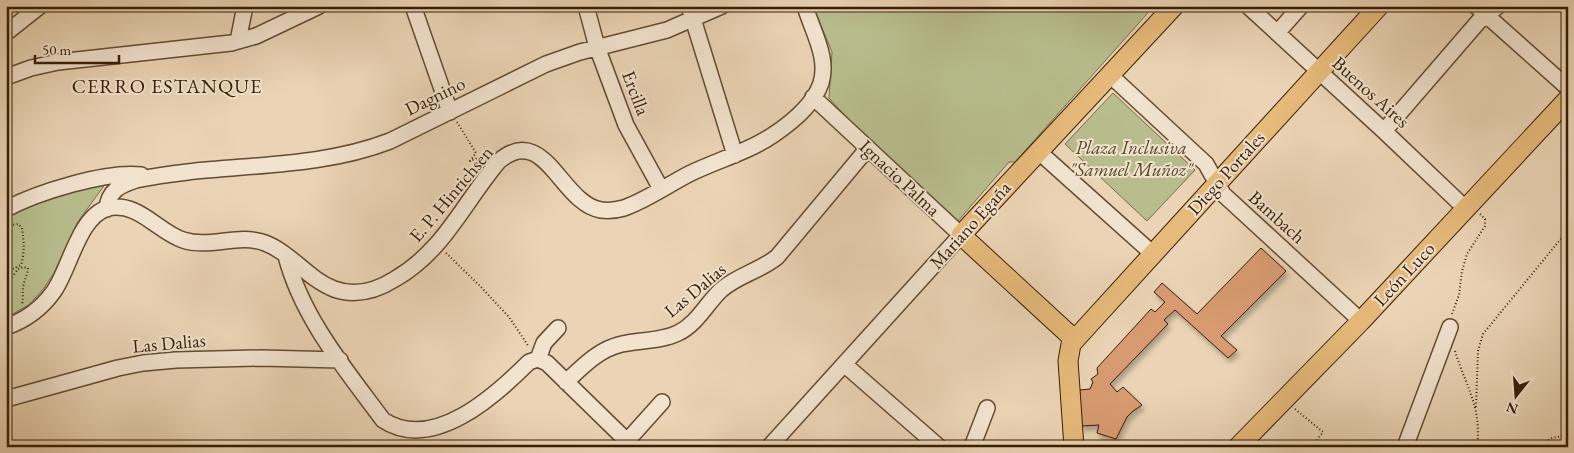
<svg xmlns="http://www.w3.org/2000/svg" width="1574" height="453" font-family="'EB Garamond',serif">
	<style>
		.green { fill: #b8bd8d; stroke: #786e4a }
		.building { fill: #d89b71; stroke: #371e06; filter: url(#shadow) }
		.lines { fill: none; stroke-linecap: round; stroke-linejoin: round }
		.minor-casing { stroke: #644c32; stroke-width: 18 }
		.major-casing { stroke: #371e06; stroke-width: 21 }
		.path { stroke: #371e06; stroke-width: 2; stroke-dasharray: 1 2.5; stroke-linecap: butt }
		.minor { stroke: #f2e3cf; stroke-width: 15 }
		.major { stroke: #e6ba7a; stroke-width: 19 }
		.labels { text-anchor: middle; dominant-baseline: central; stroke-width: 4; stroke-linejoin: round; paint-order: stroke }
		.street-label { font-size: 19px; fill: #371e06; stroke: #f2e3cf }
		.park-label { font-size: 19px; font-style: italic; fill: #574628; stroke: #f2e3cf }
		.neighbourhood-label { font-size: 20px; letter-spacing: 1px; fill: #371e06; stroke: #f2e3cf }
	</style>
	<defs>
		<filter id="shadow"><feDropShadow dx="2.5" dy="4.5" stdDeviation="2.5" flood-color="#0004"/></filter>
	</defs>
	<rect width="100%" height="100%" fill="#ebd4b5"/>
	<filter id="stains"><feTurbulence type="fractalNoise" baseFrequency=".004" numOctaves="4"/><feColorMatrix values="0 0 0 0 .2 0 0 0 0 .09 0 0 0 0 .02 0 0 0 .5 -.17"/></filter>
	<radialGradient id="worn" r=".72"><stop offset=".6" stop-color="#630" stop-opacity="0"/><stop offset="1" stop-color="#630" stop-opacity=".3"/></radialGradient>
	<path class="green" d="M813 6H1154L1015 162H1009L958 221C914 181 868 143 829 98L832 52Z
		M1113 93 1195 170 1147 221 1065 144Z
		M106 183 77 223 54 273 44 288 30 304 6 318V218C38 196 69 192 106 183Z"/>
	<path class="building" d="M1261 248 1286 271 1221 336 1237 350 1228 358 1175 310 1164 320 1168 324 1110 384 1117 392 1123 387 1142 405 1133 411 1127 417 1116 439 1097 433 1099 425 1081 426 1079 390 1090 389 1093 382 1091 379 1098 374 1097 368 1151 309 1155 312 1165 302 1154 292 1162 283 1197 314Z"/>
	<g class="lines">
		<defs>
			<path id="minor" d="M413 6 450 112
				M586 6 597 47 626 125 661 189
				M689 6 735 155
				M1248 6 1384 131 1466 209
				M1476 6 1568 88
				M6 33 40 6
				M1277 33 1301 6
				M238 41 245 6
				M1110 75 1206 164 1223 194 1361 321
				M6 77 31 68 58 62 231 43 256 36 319 6
				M1384 131 1479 21 1498 6
				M1038 151 1153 254
				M6 209C38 192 106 171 141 175
				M107 209C108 191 120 185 136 180 220 162 310 172 390 141L546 64 580 52 667 30 722 6
				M286 256C302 318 346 370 383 420 433 453 496 395 529 362L538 359
				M6 327C26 320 42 308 54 291 70 268 79 216 108 208 138 201 158 232 183 240 210 249 238 233 265 243 291 253 308 279 334 289 356 297 376 291 395 279 444 251 464 202 499 161 545 122 561 204 601 210 609 211 617 210 624 208 647 200 669 184 691 173 718 160 748 152 773 135 791 123 814 104 821 83 829 57 812 31 805 6
				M538 359 547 363 633 447
				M538 359 544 343 558 328
				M844 364 939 447
				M566 382C583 366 599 349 622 344 640 340 662 341 678 333 697 324 707 303 721 290 738 275 760 271 777 257L868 148
				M6 399 118 368 143 363 176 360 261 358 340 360
				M627 441 662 402
				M769 447 961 235 813 97
				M972 447 987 408
				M1405 447 1450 327"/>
			<path id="major" d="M1075 340 961 235 1174 6
				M1074 447 1068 361 1071 344 1379 6
				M1238 447 1361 321 1568 99"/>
		</defs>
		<use href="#minor" class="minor-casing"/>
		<use href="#major" class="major-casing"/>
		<path class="path" d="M457 122 476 153 470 161 488 154
			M446 253 480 286 509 317 529 347
			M6 267 12 269 21 265C25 252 24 241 22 228L18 224 11 225 10 221
			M18 269 23 267 28 268C27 277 24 280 23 288 22 293 24 296 22 304
			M6 286 18 269
			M1452 314 1459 295 1462 271 1467 254 1485 226V219L1480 214
			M1455 351C1466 387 1482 407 1477 447
			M1476 407 1478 351 1483 334 1568 230
			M1295 409 1323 432 1312 447
			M1536 447 1552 438 1568 435"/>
		<use href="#minor" class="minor"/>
		<use href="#major" class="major"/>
	</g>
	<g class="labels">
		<g class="street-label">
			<text transform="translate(1371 92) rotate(42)">Buenos Aires</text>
			<text transform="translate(636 93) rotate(69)">Ercilla</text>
			<text transform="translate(435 96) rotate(-26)">Dagnino</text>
			<text transform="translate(1226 173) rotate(-48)">Diego Portales</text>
			<text transform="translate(900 178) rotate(43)">Ignacio Palma</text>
			<text transform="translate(451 194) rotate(-50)">E. P. Hinrichsen</text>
			<text transform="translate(1277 217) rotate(42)">Bambach</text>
			<text transform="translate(970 225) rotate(-48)">Mariano Egaña</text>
			<text transform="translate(1404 274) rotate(-47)">León Luco</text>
			<text transform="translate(695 290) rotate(-40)">Las Dalias</text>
			<text transform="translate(169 343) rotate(-5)">Las Dalias</text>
		</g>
		<g class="park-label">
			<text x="1131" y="147">Plaza Inclusiva<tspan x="1131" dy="22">"Samuel Muñoz"</tspan></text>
		</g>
		<g class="neighbourhood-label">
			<text x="167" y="86">CERRO ESTANQUE</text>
		</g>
	</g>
	<rect width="1574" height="453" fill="none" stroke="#ebd4b5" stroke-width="25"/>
	<rect x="8" y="8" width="1559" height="438" fill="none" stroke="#371e06" stroke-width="2.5"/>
	<rect x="12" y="12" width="1549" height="428" fill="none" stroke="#371e06"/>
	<g transform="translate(1516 396) rotate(197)" stroke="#f2e3cf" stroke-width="4" paint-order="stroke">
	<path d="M0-4L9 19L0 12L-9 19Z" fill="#371e06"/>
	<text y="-8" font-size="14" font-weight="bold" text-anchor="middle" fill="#371e06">N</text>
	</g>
	<path d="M35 55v8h84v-8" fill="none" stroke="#371e06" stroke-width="2.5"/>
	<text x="42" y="55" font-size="15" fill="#371e06" stroke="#f2e3cf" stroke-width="4" paint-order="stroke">50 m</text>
	<rect width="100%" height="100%" filter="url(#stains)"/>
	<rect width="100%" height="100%" fill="url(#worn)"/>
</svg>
